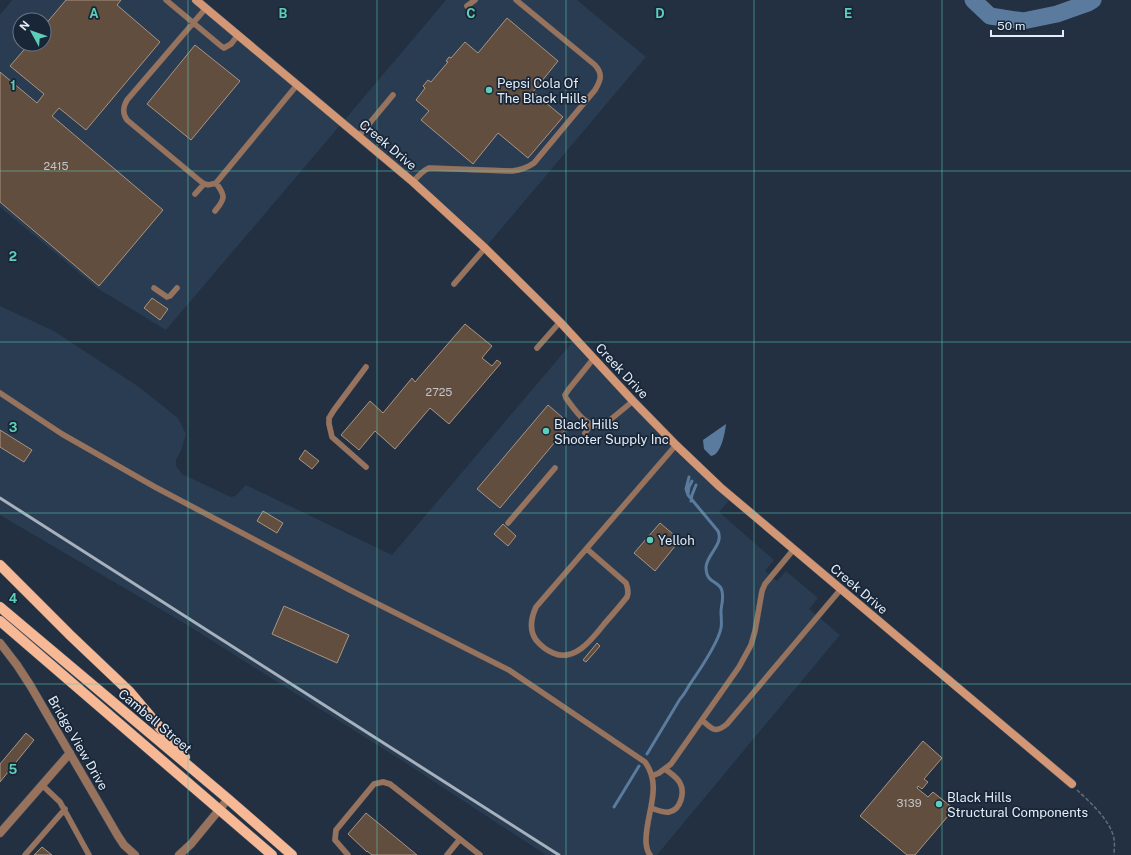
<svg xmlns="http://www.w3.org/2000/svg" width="1131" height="855" font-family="'Public Sans',sans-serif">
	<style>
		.built { fill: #293c51; fill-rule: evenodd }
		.water { fill: #5b7b9e }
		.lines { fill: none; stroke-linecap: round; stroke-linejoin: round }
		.stream { stroke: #5b7b9e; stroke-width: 3 }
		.river { stroke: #5b7b9e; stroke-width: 17 }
		.building { fill: #624e3e; stroke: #aa9482 }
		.lane-casing { stroke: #414e5e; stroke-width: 6 }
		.street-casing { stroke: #414e5e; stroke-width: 9 }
		.secondary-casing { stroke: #414e5e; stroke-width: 9 }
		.primary-casing { stroke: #414e5e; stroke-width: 11 }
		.path { stroke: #616d7c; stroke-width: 1.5; stroke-dasharray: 4 2; stroke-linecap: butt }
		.lane { stroke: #97725d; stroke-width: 5.5 }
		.street { stroke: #97725d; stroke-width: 8 }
		.secondary { stroke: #d39775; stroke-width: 8 }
		.primary { stroke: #f6b895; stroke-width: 10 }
		.rail { stroke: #a6b1bd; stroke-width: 3 }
		.grid { fill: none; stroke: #5eceb8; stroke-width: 1; stroke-opacity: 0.55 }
		.poi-dot { fill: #5eceb8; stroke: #182637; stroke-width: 1.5 }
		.labels { text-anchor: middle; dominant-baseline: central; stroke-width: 3.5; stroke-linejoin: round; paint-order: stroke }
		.number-label { font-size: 11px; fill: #c3c4c9 }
		.poi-label { font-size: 13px; fill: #e3ecf7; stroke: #182637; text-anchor: start }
		.street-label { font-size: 13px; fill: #e3ecf7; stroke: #182637 }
		.grid-label { font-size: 13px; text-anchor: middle; font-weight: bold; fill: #5eceb8; stroke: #182637; stroke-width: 3.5; stroke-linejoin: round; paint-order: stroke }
	</style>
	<rect width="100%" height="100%" fill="#223041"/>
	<path class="built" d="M12 0H196L342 123 446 0H577L646 57 485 248 342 123 166 330 97 288 0 207V15ZM20 20H44V44H20Z
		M0 306 54 331 139 387 178 418 186 434 182 448 176 460V466L182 474 231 497 235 496 246 485 392 555 575 339 732 497 719 512 774 560 765 571 777 581 786 571 818 598 809 609 840 635 657 855H546L401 760 184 623 0 515Z"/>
	<path class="water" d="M726 424C725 433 721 455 711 456L704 449 703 440Z"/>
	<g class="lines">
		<path class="stream" d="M688 494 689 487 692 481
			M691 501 692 495 696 485
			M647 754 680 699C684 695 687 689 690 684 699 671 718 643 721 628 722 623 721 617 721 612 721 604 724 601 722 591 720 580 706 585 706 567 707 554 724 544 718 531L688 495 686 489 689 477
			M614 807 639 766"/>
		<path class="river" d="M973 0 990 16 1023 21 1057 14 1088 3 1093 0"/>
	</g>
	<path class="building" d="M66 0H121L117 5 160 42 86 130 59 108 52 116 163 210 99 286 0 202V72L37 103 44 94 10 66 29 44H44V26Z
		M507 18 558 61 533 92 563 117 528 158 498 133 473 164 421 120 429 111 416 100 425 88 423 86 428 80 431 82 448 62 446 61 449 57 451 58 465 42 478 53Z
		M195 45 240 81 191 140 147 104Z
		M152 298 168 309 160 320 144 308Z
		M465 324 492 346 482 358 492 366 497 360 501 363 449 424 430 408 395 449 375 431 359 450 341 435 370 401 383 413 412 378 415 382Z
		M548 405 570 424 500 508 477 489Z
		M0 430 32 450 24 462 0 447Z
		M305 450 319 461 312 469 299 459Z
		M263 511 283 523 277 533 257 521Z
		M660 523 680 540 655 571 634 553Z
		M503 524 516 536 508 546 494 534Z
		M284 606 349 635 337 663 272 634Z
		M597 643 600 646 586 662 583 660Z
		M26 733 34 740 0 782V764Z
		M923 741 942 758 924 779 928 782 922 789 918 786 917 788 928 797 933 792 954 809 915 855H907L860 816Z
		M366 813 417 855H372L367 851V852L348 834Z
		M42 847 52 855H34Z"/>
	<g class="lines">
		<defs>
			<path id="lane" d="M166 0 221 46 224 48 231 44 238 35
				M467 6 475 0
				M206 8 127 100C123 107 122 113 127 120L199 180C205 185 208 186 216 183L297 85
				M358 137 393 95
				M413 182C418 176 422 171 429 168L512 171C521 170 527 168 534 163L595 90C601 80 603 74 595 65L516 0
				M195 194 204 184
				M215 211C225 199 226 196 216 183
				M454 284 485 248
				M154 288 167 297 170 296 177 288
				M537 348 560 322
				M594 358 569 389 565 395 566 398C575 410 586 429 604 425L633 401
				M0 393 62 434 155 487 350 590 509 670 645 762C663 787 646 813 646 840 646 845 647 851 650 855
				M585 433 591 424
				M366 467 332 437 329 424V418L334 410 366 367
				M508 523 555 468
				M587 549 626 583C628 588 629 592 627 597 620 606 612 615 605 623 593 638 575 663 553 653 546 650 541 646 536 640 529 630 531 618 536 607L676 445
				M702 720C712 729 715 734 727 724L841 589
				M652 776 659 773 671 764 739 667 751 645 755 631 762 591 765 584 794 549
				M42 785 60 802 89 855
				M651 808C657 810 663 813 669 812 681 810 685 792 680 783 677 777 670 773 665 769
				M25 855 65 809
				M348 855 335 840 336 830 374 784 383 782 390 784 480 855
				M447 855 460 839"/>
			<path id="street" d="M0 643 17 665 30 685 118 836 124 845 135 855
				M0 833 70 753
				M179 855 191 844 228 799"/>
			<path id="secondary" d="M196 0 413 182 485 248 560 322 633 401 676 445 720 487 1072 784"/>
			<path id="primary" d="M0 565 69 634 129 691 185 757
				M0 607 228 799 292 855
				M0 621 272 855"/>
		</defs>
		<use href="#lane" class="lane-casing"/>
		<use href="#street" class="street-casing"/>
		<use href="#secondary" class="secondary-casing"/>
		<use href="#primary" class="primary-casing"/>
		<path class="path" d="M1077 790C1090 802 1111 821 1114 839 1115 844 1114 850 1114 855"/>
		<use href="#lane" class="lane"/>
		<use href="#street" class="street"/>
		<use href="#secondary" class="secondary"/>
		<use href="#primary" class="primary"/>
		<path class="rail" d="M0 498 559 855"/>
	</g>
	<path class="grid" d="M188 0V855M377 0V855M566 0V855M754 0V855M942 0V855M0 171H1131M0 342H1131M0 513H1131M0 684H1131"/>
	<g class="poi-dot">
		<circle cx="489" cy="90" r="4"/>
		<circle cx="546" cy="431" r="4"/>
		<circle cx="650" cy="540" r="4"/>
		<circle cx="939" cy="804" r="4"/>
	</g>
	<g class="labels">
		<g class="number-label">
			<text x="56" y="166">2415</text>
			<text x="439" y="392">2725</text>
			<text x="909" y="803">3139</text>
		</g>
		<g class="poi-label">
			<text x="497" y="83">Pepsi Cola Of<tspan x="497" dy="15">The Black Hills</tspan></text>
			<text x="554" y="424">Black Hills<tspan x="554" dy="15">Shooter Supply Inc</tspan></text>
			<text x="658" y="540">Yelloh</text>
			<text x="947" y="797">Black Hills<tspan x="947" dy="15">Structural Components</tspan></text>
		</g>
		<g class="street-label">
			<text transform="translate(388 145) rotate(40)">Creek Drive</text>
			<text transform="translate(622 371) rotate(47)">Creek Drive</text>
			<text transform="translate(859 589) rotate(40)">Creek Drive</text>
			<text transform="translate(155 721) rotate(40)">Cambell Street</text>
			<text transform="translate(78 743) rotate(60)">Bridge View Drive</text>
		</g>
	</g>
	<g class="grid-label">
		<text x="94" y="18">A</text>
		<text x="283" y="18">B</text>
		<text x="471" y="18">C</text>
		<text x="660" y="18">D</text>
		<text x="848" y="18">E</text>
		<text x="13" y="90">1</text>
		<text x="13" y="261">2</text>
		<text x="13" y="432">3</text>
		<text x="13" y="603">4</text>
		<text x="13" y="774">5</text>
	</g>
	<g transform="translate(32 32) rotate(310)"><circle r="19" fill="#182637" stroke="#697584"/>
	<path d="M0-3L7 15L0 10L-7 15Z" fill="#5eceb8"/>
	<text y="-6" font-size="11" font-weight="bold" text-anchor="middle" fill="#e3ecf7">N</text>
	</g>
	<path d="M991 30v6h72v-6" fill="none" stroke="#e3ecf7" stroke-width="2"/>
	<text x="997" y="30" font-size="12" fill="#e3ecf7" stroke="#182637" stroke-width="3" paint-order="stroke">50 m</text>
</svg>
